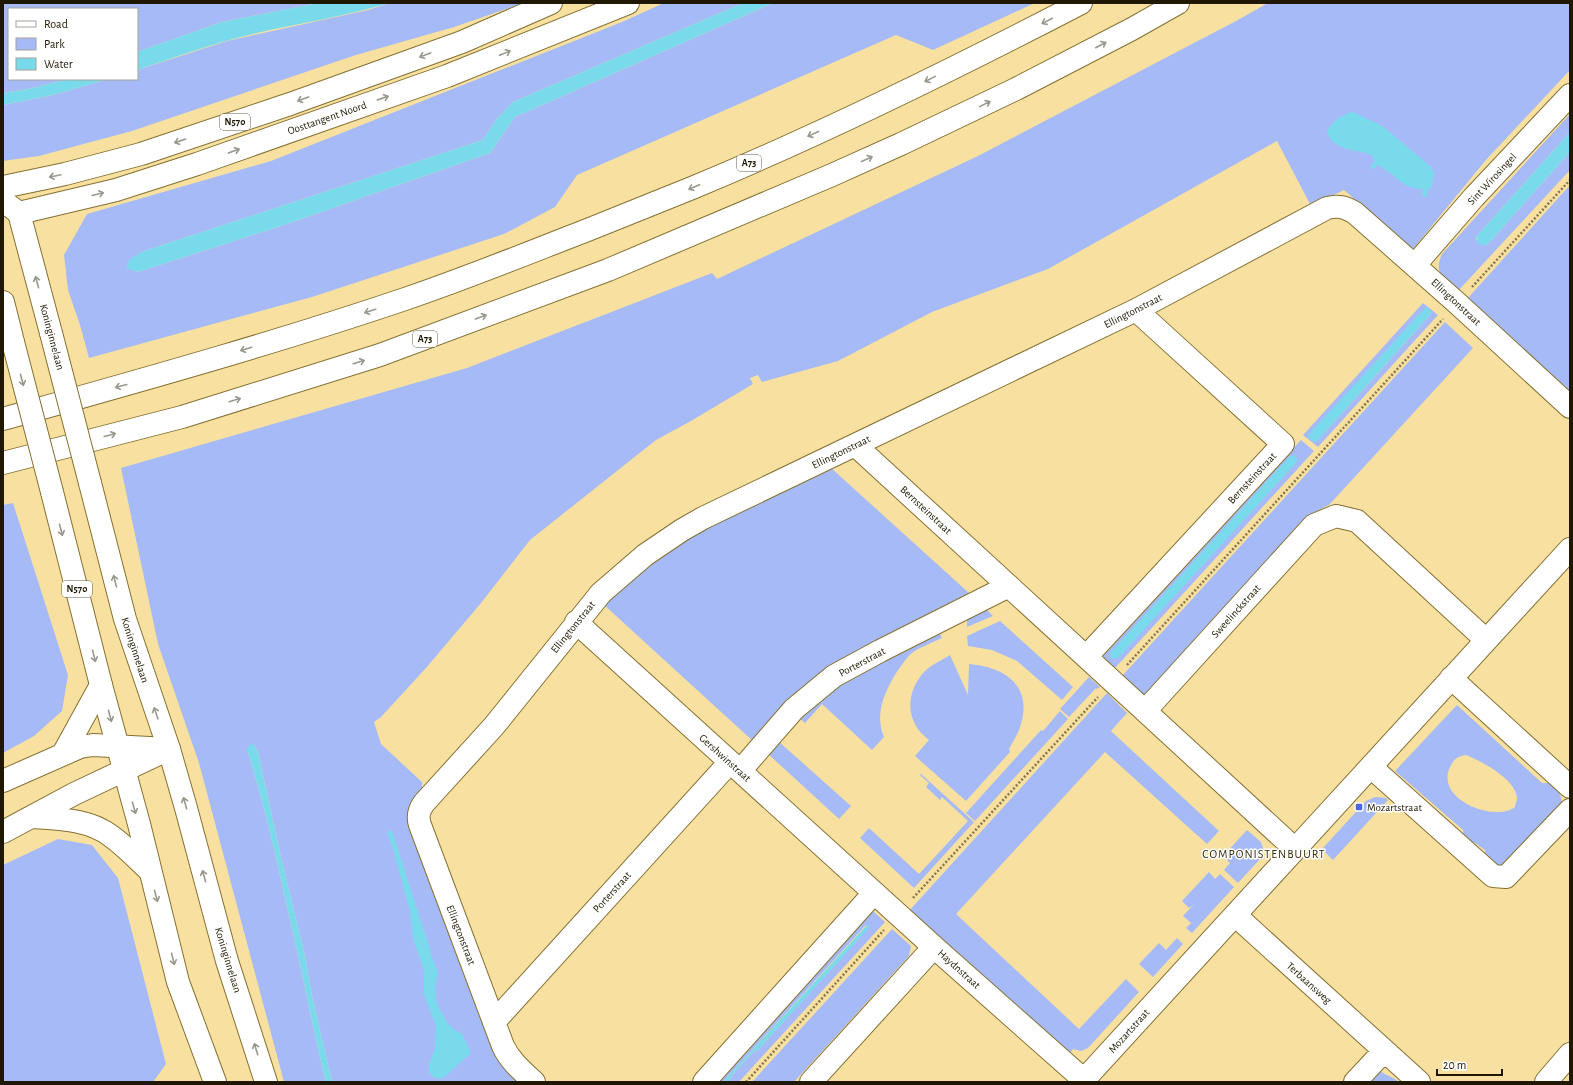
<svg xmlns="http://www.w3.org/2000/svg" width="1573" height="1085" font-family="'Alegreya Sans',sans-serif">
	<style>
		.green { fill: #a6baf7; fill-rule: evenodd }
		.water { fill: #79daec }
		.lines { fill: none; stroke-linecap: round; stroke-linejoin: round }
		.minor-casing { stroke: #857032; stroke-width: 24 }
		.major-casing { stroke: #857032; stroke-width: 24 }
		.highway-casing { stroke: #857032; stroke-width: 24 }
		.path { stroke: #85764b; stroke-width: 2.5; stroke-dasharray: 2 2; stroke-linecap: butt }
		.minor { stroke: #fff; stroke-width: 22 }
		.major { stroke: #fff; stroke-width: 22 }
		.highway { stroke: #fff; stroke-width: 22 }
		.major-bridge-casing { stroke: #857032; stroke-width: 24; stroke-linecap: butt }
		.major-bridge { stroke: #fff; stroke-width: 22 }
		.oneway { stroke: #9a978c }
		.poi-dot { fill: #4e66db; stroke: #fff; stroke-width: 1.5 }
		.labels { text-anchor: middle; dominant-baseline: central; stroke-width: 3; stroke-linejoin: round; paint-order: stroke }
		.shield { fill: #fff; stroke: #625d4c; stroke-width: 1 }
		.shield-label { font-size: 10px; font-weight: bold; fill: #1f1700 }
		.street-label { font-size: 11px; fill: #1f1700; stroke: #fff }
		.poi-label { font-size: 11px; fill: #1f1700; stroke: #fff; text-anchor: start }
		.neighbourhood-label { font-size: 12px; letter-spacing: 1px; fill: #372c0a; stroke: #fff }
	</style>
	<rect width="100%" height="100%" fill="#f8e1a0"/>
	<path class="green" d="M3 3H318L222 22 137 52V9H9V79H69L28 89 3 93Z
		M390 3H524L454 27 356 55 132 131 39 156 3 161V105L53 95 109 79H137V70L227 41 368 10Z
		M664 3H743L513 102 496 120 483 140 144 251 127 268 138 272 284 225 490 153 515 117 773 3H1035L933 50 896 35 577 175 555 207 504 234 312 297 89 358 80 325 68 290 64 255 87 214 271 161 622 22Z
		M1268 3H1570V70L1485 161 1413 249 1344 190 1311 206 1277 141 1048 269 932 312 838 361 762 382 758 375 750 378 753 384 691 421 656 440 530 540 481 603 426 668 381 717 374 722 381 744 422 782V794L411 808 519 1082H332L312 996 305 956 280 853 258 752 254 745 248 752C267 814 281 879 295 942 306 989 314 1036 326 1082H284L199 763 158 644 121 468 467 368 712 273 717 279 978 156 1236 21Z
		M1570 114V132L1476 237V240L1487 245 1570 152V170L1458 291C1444 278 1433 274 1442 254Z
		M1570 185V394L1467 299Z
		M1423 303 1438 315 1318 447 1303 435ZM1431 311 1430 315 1318 440Z
		M1445 322 1473 348 1329 505 1319 510 1309 517 1145 696 1139 695 1122 676Z
		M1301 440 1314 451 1115 668 1103 658 1106 651 1107 652ZM1289 457 1110 656 1112 652Z
		M830 467 969 593 968 599 754 742 603 604 646 565 710 524Z
		M13 503 68 675 62 711 34 736 3 753V505Z
		M985 608 993 616 967 627V617Z
		M1000 621 1073 687 1062 700 1017 661 992 650 968 646 967 636Z
		M938 630 942 638C932 643 920 647 912 653 906 658 902 665 898 670 885 691 874 713 884 737L872 750 822 704 805 723 798 717 822 694Z
		M950 655 968 695 969 664C1007 667 1035 688 1019 730 1016 737 1012 743 1009 749L1010 752 966 801 915 756 929 740C905 723 905 693 924 672 931 665 942 660 950 655Z
		M1089 677 1100 687 1097 689 1096 688 1069 717 1060 709Z
		M1107 693 1127 713 1111 731 1219 831 1207 844 1105 752 956 914 1079 1029 1126 979 1139 992 1088 1048 1081 1051 1073 1049 1069 1055 908 912Z
		M1457 705 1542 783H1551C1558 790 1561 793 1562 803L1504 867H1496L1485 859V850L1475 843 1468 844 1464 839 1463 830 1395 771ZM1466 755C1481 761 1516 779 1517 798 1517 801 1515 804 1515 807 1495 823 1432 799 1451 765 1455 758 1459 756 1466 755Z
		M1060 711 1068 719 975 821 966 813 1041 730 1043 731Z
		M777 740 851 806 839 819 766 752Z
		M921 774 974 822 914 888 860 838 869 828 919 874 968 821 942 797 940 800 926 787 929 783 920 775Z
		M1375 797 1386 798 1388 800 1333 860 1322 849 1366 801Z
		M1247 830 1261 842 1264 851 1261 858 1238 883 1224 870 1230 863 1223 856Z
		M58 839 92 845 118 878 166 1064 153 1082H3V865Z
		M1209 872 1215 879 1220 874 1234 887 1192 933 1186 928 1191 923 1183 916 1194 904 1189 908 1182 901Z
		M874 912 885 922 739 1082H728L733 1074 753 1052 758 1050 869 927 866 925 723 1082H714L869 913Z
		M892 929 911 946 909 956 794 1082H752Z
		M1177 938 1183 944 1153 977 1139 964 1159 943 1166 950Z
		M1378 1069C1384 1075 1392 1076 1399 1082H1366Z"/>
	<path class="water" d="M318 3H390C346 16 301 23 257 33 216 42 177 57 137 70V52L222 22Z
		M743 3H773L515 117 490 153 284 225 138 272 126 268 130 259 144 251 483 140 496 120 513 102Z
		M69 79H109L53 95 3 105V93L28 89Z
		M1353 112 1382 126 1430 166 1434 173 1432 187 1427 191V197L1422 196 1423 189C1399 188 1398 175 1379 166V164L1374 169 1370 166 1375 162 1372 155C1356 149 1333 151 1327 132 1331 122 1342 114 1353 112Z
		M1570 132V152L1487 245 1478 244 1476 237Z
		M1427 307 1431 311 1430 315 1318 440 1314 442 1308 437 1310 433 1425 308Z
		M1294 455 1298 460 1296 463 1119 657 1113 659 1110 656 1111 652 1289 457Z
		M251 744 254 745 258 752 280 853 305 956 312 996 332 1082H326C314 1036 306 989 295 942 281 879 267 814 248 752L247 749Z
		M390 830 392 831 429 946 432 958 438 972 435 986 437 1004 447 1022 454 1030 462 1034 471 1053 443 1078 438 1079 432 1076 429 1072V1065L435 1048 436 1026 424 995V971L413 938 410 911 392 845 387 833Z
		M867 925 869 927 868 929 758 1050 753 1052 733 1074 728 1082H723Z"/>
	<g class="lines">
		<defs>
			<path id="minor" d="M1415 265 1474 197 1570 95
				M855 445 1145 711
				M576 622 934 947
				M1086 657 1283 444 1136 310
				M1451 678 1570 787
				M1371 767 1493 876 1506 877 1570 810
				M740 771 794 709 834 676 880 651 1009 586
				M1295 849 1145 711 1314 525 1336 516 1357 521 1486 640
				M1235 915 1419 1082
				M494 1022 730 762
				M534 1082C522 1071 510 1061 503 1046L420 825C417 816 419 810 424 803L494 726 601 593 645 555 682 530 703 518 1136 310 1327 208C1338 205 1345 207 1355 213L1457 303 1570 407
				M704 1082 874 893
				M811 1082 934 947 1084 1080
				M1082 1082 1570 549
				M1355 1082 1384 1051
				M1546 1082 1570 1054"/>
			<path id="major" d="M3 187 65 174 141 154 290 104 462 42 551 3
				M3 302 13 342
				M51 333 19 213 116 190 197 164 447 76 628 3
				M90 483 125 619 169 749 186 808 227 961 266 1082
				M52 492 101 685 139 824 178 982 215 1082"/>
			<path id="highway" d="M3 201 19 213
				M3 419C138 381 272 344 405 299 467 278 528 253 590 229 624 215 658 202 692 188 825 133 954 69 1081 3
				M3 463 182 417 380 355 608 270 832 175 901 144 1016 89 1132 29 1178 3
				M63 754 101 685
				M3 781 80 747 93 745 168 749
				M31 817C58 819 89 819 111 836 125 846 137 859 150 871
				M3 832 74 794 169 749"/>
		</defs>
		<use href="#minor" class="minor-casing"/>
		<use href="#major" class="major-casing"/>
		<use href="#highway" class="highway-casing"/>
		<path class="path" d="M1472 287 1570 180
			M1127 665 1443 319
			M913 898 1098 697
			M746 1082 884 930"/>
		<use href="#minor" class="minor"/>
		<use href="#major" class="major"/>
		<use href="#highway" class="highway"/>
		<defs>
			<path id="major-bridge" d="M51 333 90 483
				M13 342 52 492"/>
		</defs>
		<use href="#major-bridge" class="major-bridge-casing"/>
		<use href="#major-bridge" class="major-bridge"/>
	</g>
	<defs><path id="oneway-shaft" d="M-6 0H5M1.5-3L5.5 0L1.5 3" fill="none" stroke-width="1.6" stroke-linecap="round" stroke-linejoin="round"/></defs>
	<g class="oneway">
		<use href="#oneway-shaft" transform="translate(1047 21) rotate(152)"/>
		<use href="#oneway-shaft" transform="translate(1101 45) rotate(-27)"/>
		<use href="#oneway-shaft" transform="translate(505 53) rotate(-22)"/>
		<use href="#oneway-shaft" transform="translate(425 55) rotate(160)"/>
		<use href="#oneway-shaft" transform="translate(930 79) rotate(154)"/>
		<use href="#oneway-shaft" transform="translate(383 98) rotate(-19)"/>
		<use href="#oneway-shaft" transform="translate(303 99) rotate(160)"/>
		<use href="#oneway-shaft" transform="translate(985 104) rotate(-26)"/>
		<use href="#oneway-shaft" transform="translate(813 134) rotate(155)"/>
		<use href="#oneway-shaft" transform="translate(180 141) rotate(161)"/>
		<use href="#oneway-shaft" transform="translate(234 151) rotate(-20)"/>
		<use href="#oneway-shaft" transform="translate(867 159) rotate(-24)"/>
		<use href="#oneway-shaft" transform="translate(55 176) rotate(168)"/>
		<use href="#oneway-shaft" transform="translate(694 187) rotate(157)"/>
		<use href="#oneway-shaft" transform="translate(98 194) rotate(-14)"/>
		<use href="#oneway-shaft" transform="translate(37 282) rotate(-105)"/>
		<use href="#oneway-shaft" transform="translate(370 311) rotate(162)"/>
		<use href="#oneway-shaft" transform="translate(481 317) rotate(-20)"/>
		<use href="#oneway-shaft" transform="translate(246 349) rotate(163)"/>
		<use href="#oneway-shaft" transform="translate(359 362) rotate(-17)"/>
		<use href="#oneway-shaft" transform="translate(22 380) rotate(75)"/>
		<use href="#oneway-shaft" transform="translate(121 386) rotate(165)"/>
		<use href="#oneway-shaft" transform="translate(235 400) rotate(-17)"/>
		<use href="#oneway-shaft" transform="translate(110 435) rotate(-15)"/>
		<use href="#oneway-shaft" transform="translate(61 530) rotate(75)"/>
		<use href="#oneway-shaft" transform="translate(115 581) rotate(-104)"/>
		<use href="#oneway-shaft" transform="translate(94 656) rotate(76)"/>
		<use href="#oneway-shaft" transform="translate(156 713) rotate(-109)"/>
		<use href="#oneway-shaft" transform="translate(110 716) rotate(75)"/>
		<use href="#oneway-shaft" transform="translate(185 803) rotate(-106)"/>
		<use href="#oneway-shaft" transform="translate(134 808) rotate(74)"/>
		<use href="#oneway-shaft" transform="translate(204 876) rotate(-105)"/>
		<use href="#oneway-shaft" transform="translate(156 896) rotate(75)"/>
		<use href="#oneway-shaft" transform="translate(173 959) rotate(76)"/>
		<use href="#oneway-shaft" transform="translate(256 1049) rotate(-107)"/>
	</g>
	<rect class="poi-dot" x="1355" y="803" width="8" height="8" rx="2"/>
	<g class="labels">
		<g class="shield">
			<rect x="220" y="114" width="30" height="16" rx="3"/>
			<rect x="737" y="155" width="24" height="16" rx="3"/>
			<rect x="413" y="331" width="24" height="16" rx="3"/>
			<rect x="62" y="581" width="30" height="16" rx="3"/>
		</g>
		<g class="shield-label">
			<text x="235" y="122">N570</text>
			<text x="749" y="163">A73</text>
			<text x="425" y="339">A73</text>
			<text x="77" y="589">N570</text>
		</g>
		<g class="street-label">
			<text transform="translate(327 118) rotate(-19)">Oosttangent Noord</text>
			<text transform="translate(1492 179) rotate(-47)">Sint Wirosingel</text>
			<text transform="translate(1456 302) rotate(43)">Ellingtonstraat</text>
			<text transform="translate(1133 311) rotate(-27)">Ellingtonstraat</text>
			<text transform="translate(52 337) rotate(75)">Koninginnelaan</text>
			<text transform="translate(841 452) rotate(-26)">Ellingtonstraat</text>
			<text transform="translate(1252 478) rotate(-47)">Bernsteinstraat</text>
			<text transform="translate(926 510) rotate(43)">Bernsteinstraat</text>
			<text transform="translate(1236 611) rotate(-48)">Sweelinckstraat</text>
			<text transform="translate(573 627) rotate(-51)">Ellingtonstraat</text>
			<text transform="translate(135 650) rotate(72)">Koninginnelaan</text>
			<text transform="translate(862 662) rotate(-28)">Porterstraat</text>
			<text transform="translate(725 758) rotate(42)">Gershwinstraat</text>
			<text transform="translate(612 892) rotate(-48)">Porterstraat</text>
			<text transform="translate(461 935) rotate(69)">Ellingtonstraat</text>
			<text transform="translate(228 960) rotate(73)">Koninginnelaan</text>
			<text transform="translate(959 969) rotate(42)">Haydnstraat</text>
			<text transform="translate(1309 983) rotate(42)">Terbaansweg</text>
			<text transform="translate(1129 1031) rotate(-48)">Mozartstraat</text>
		</g>
		<g class="poi-label">
			<text x="1367" y="807">Mozartstraat</text>
		</g>
		<g class="neighbourhood-label">
			<text x="1264" y="854">COMPONISTENBUURT</text>
		</g>
	</g>
	<rect width="1573" height="1085" fill="none" stroke="#1f1700" stroke-width="8"/>
	<rect x="8" y="8" width="130" height="72" fill="#ffffff" stroke="#a5a299"/>
	<rect x="16" y="21" width="20" height="6" fill="#ffffff" stroke="#a5a299"/>
	<text x="44" y="28" font-size="12" fill="#1f1700">Road</text>
	<rect x="16" y="38" width="20" height="12" fill="#a6baf7" stroke="#a5a299"/>
	<text x="44" y="48" font-size="12" fill="#1f1700">Park</text>
	<rect x="16" y="58" width="20" height="12" fill="#79daec" stroke="#a5a299"/>
	<text x="44" y="68" font-size="12" fill="#1f1700">Water</text>
	<path d="M1437 1069v6h65v-6" fill="none" stroke="#1f1700" stroke-width="2"/>
	<text x="1443" y="1069" font-size="12" fill="#1f1700" stroke="#ffffff" stroke-width="3" paint-order="stroke">20 m</text>
</svg>
